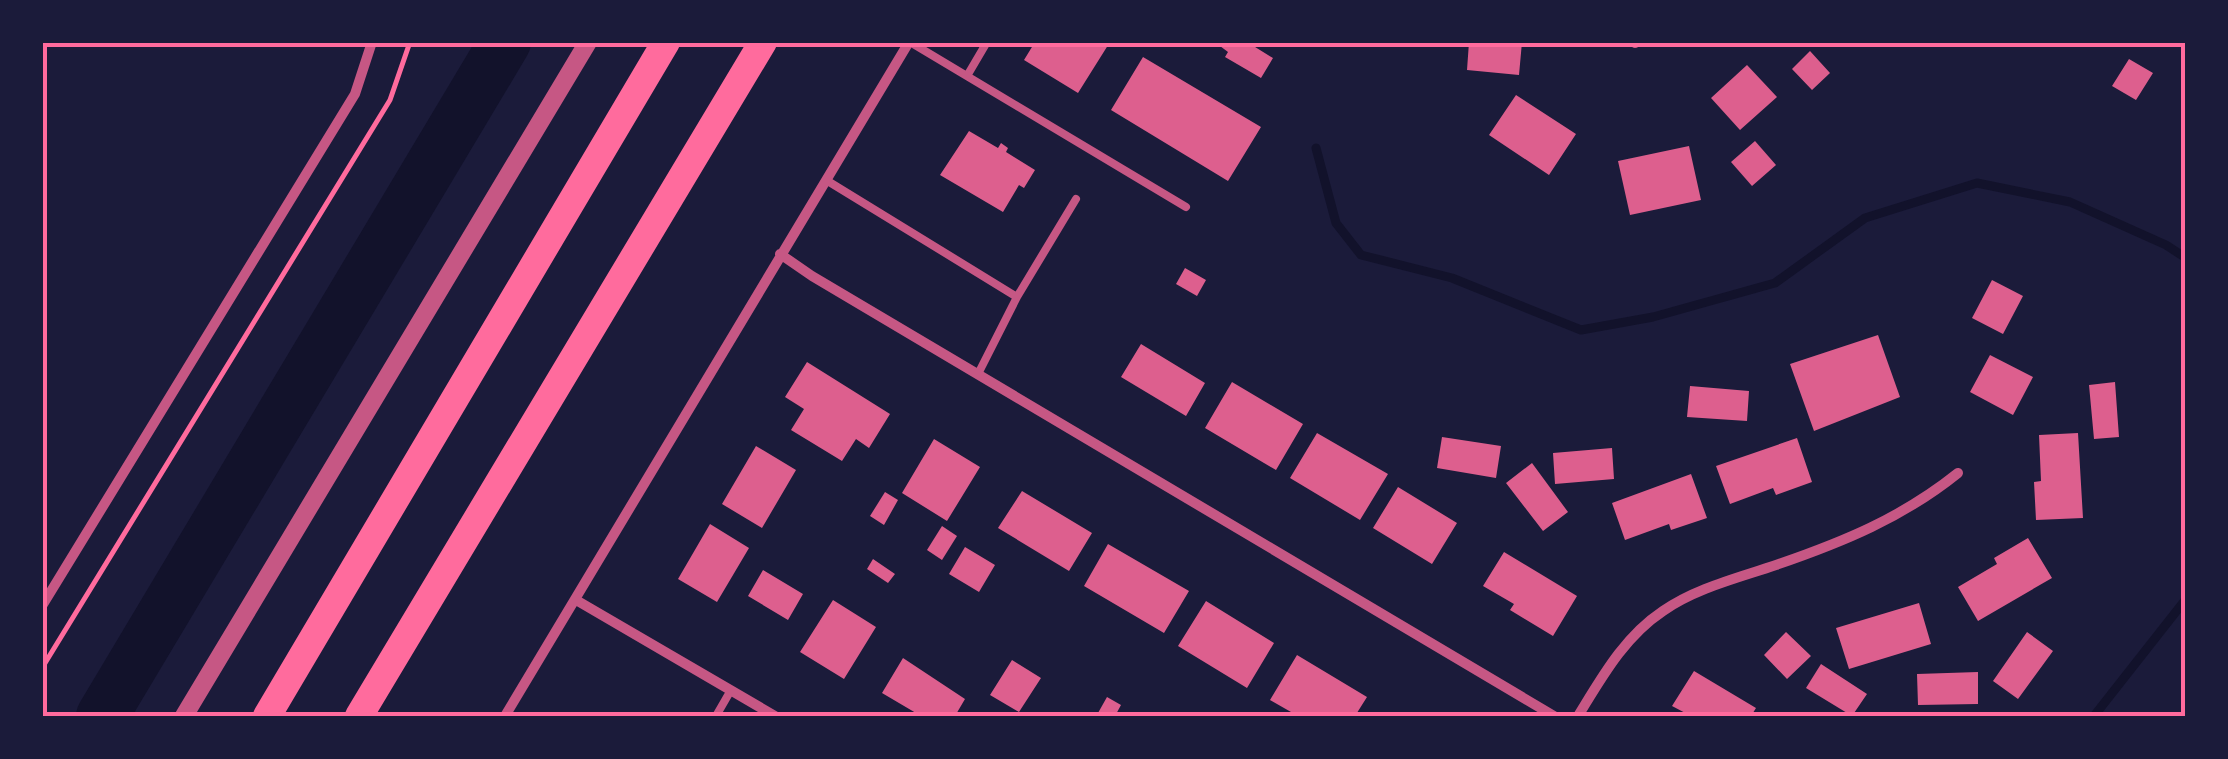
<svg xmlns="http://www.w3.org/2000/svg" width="2228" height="759" font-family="Karla,sans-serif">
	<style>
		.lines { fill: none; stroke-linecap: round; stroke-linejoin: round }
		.stream { stroke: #12122b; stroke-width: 9 }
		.river { stroke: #12122b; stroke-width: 52 }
		.building { fill: #dd5f8e }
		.path { stroke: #ff6b9d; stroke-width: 5 }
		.service { stroke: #c65784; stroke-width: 8 }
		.minor { stroke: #c65784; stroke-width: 10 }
		.tertiary { stroke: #c65784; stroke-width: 18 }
		.motorway { stroke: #ff6b9d; stroke-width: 28 }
		.neatline { fill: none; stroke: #ff6b9d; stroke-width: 4 }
	</style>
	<rect width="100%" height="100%" fill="#1b1b3a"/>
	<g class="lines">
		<path class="stream" d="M1316 148 1336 223 1361 255 1452 278 1581 330 1653 317 1775 283 1865 218 1977 183 2070 202 2166 245 2186 258
			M2094 716 2186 599"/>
		<path class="river" d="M102 716 505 42"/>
	</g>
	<path class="building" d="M1035 42H1110L1078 93 1024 60Z
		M1222 42H1247L1273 58 1261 78 1225 57 1228 52 1220 46Z
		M1469 42H1522L1519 75 1467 70Z
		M1810 51 1830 73 1812 90 1792 69Z
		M1143 57 1261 127 1228 181 1111 110Z
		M2129 59 2153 73 2136 100 2112 86Z
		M1747 65 1777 97 1740 130 1711 98Z
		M1516 95 1576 134 1549 175 1489 135Z
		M969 131 998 148 1001 143 1008 148 1006 152 1035 170 1024 188 1019 185 1003 212 940 175Z
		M1755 141 1776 165 1752 186 1731 162Z
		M1689 146 1701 200 1630 215 1618 161Z
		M1185 268 1206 280 1197 296 1176 284Z
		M1992 280 2023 296 2003 334 1972 318Z
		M1878 335 1900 397 1814 431 1790 364Z
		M1141 344 1205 383 1186 416 1121 377Z
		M1990 355 2033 377 2013 415 1970 392Z
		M807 362 890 414 869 448 856 439 842 461 791 430 804 409 785 397Z
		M1232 382 1303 424 1276 470 1205 428Z
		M2115 382 2119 437 2094 439 2089 385Z
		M1690 386 1749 391 1747 421 1687 417Z
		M1317 433 1388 474 1360 520 1290 478Z
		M2078 433 2083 518 2036 520 2034 482 2041 481 2039 435Z
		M1442 437 1501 446 1496 478 1437 468Z
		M1797 438 1812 482 1776 495 1773 488 1730 504 1716 466Z
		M934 439 980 467 947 521 902 493Z
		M756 446 796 470 762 528 722 504Z
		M1612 448 1614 479 1555 484 1553 453Z
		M1532 463 1568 512 1543 531 1506 483Z
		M1691 474 1707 518 1671 530 1669 524 1625 540 1612 503Z
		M1398 487 1457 523 1432 564 1373 528Z
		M1022 491 1092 533 1069 571 998 528Z
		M885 492 898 500 884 525 870 516Z
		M710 524 749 548 717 602 678 579Z
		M942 526 957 536 942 560 927 550Z
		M2028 538 2052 578 1978 621 1958 587 1997 564 1994 558Z
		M1108 544 1189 591 1164 633 1084 586Z
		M965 547 995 565 979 592 949 574Z
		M1504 552 1577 596 1553 636 1510 610 1514 604 1483 586Z
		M873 559 895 574 888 583 867 569Z
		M763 570 803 594 788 620 748 596Z
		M833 600 876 627 844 679 800 652Z
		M1206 601 1274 643 1247 688 1178 646Z
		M1919 603 1931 644 1849 669 1836 628Z
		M1786 632 1811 656 1787 679 1764 655Z
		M2027 632 2053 651 2018 699 1993 681Z
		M1297 655 1367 697 1355 716H1298L1270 700Z
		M903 658 965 699 955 716H921L882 693Z
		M1012 660 1041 678 1019 712 990 695Z
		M1821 664 1867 694 1852 716 1806 688Z
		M1694 671 1756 708 1751 716H1691L1672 706Z
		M1978 672V704L1918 705 1917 674Z
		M1107 697 1121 705 1115 716 1098 713Z"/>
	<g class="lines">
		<path class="path" d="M42 668 390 100 410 42"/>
		<path class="service" d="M910 42 1186 207
			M967 76 987 42
			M826 180 1017 297 978 374
			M1017 297 1076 199
			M716 716 731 690"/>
		<path class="minor" d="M1635 43 1637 42
			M780 254 812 276 1554 716
			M576 600 775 716
			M42 606 355 94 372 42
			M505 716 909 42
			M1578 716C1602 677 1624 637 1663 611 1696 588 1738 578 1776 565 1843 542 1902 518 1958 473"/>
		<path class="tertiary" d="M184 716 588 42"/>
		<path class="motorway" d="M267 716 666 42
			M359 716 763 42"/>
	</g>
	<rect width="2228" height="759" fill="none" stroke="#1b1b3a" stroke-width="90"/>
	<rect x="45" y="45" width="2138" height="669" class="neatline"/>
</svg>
